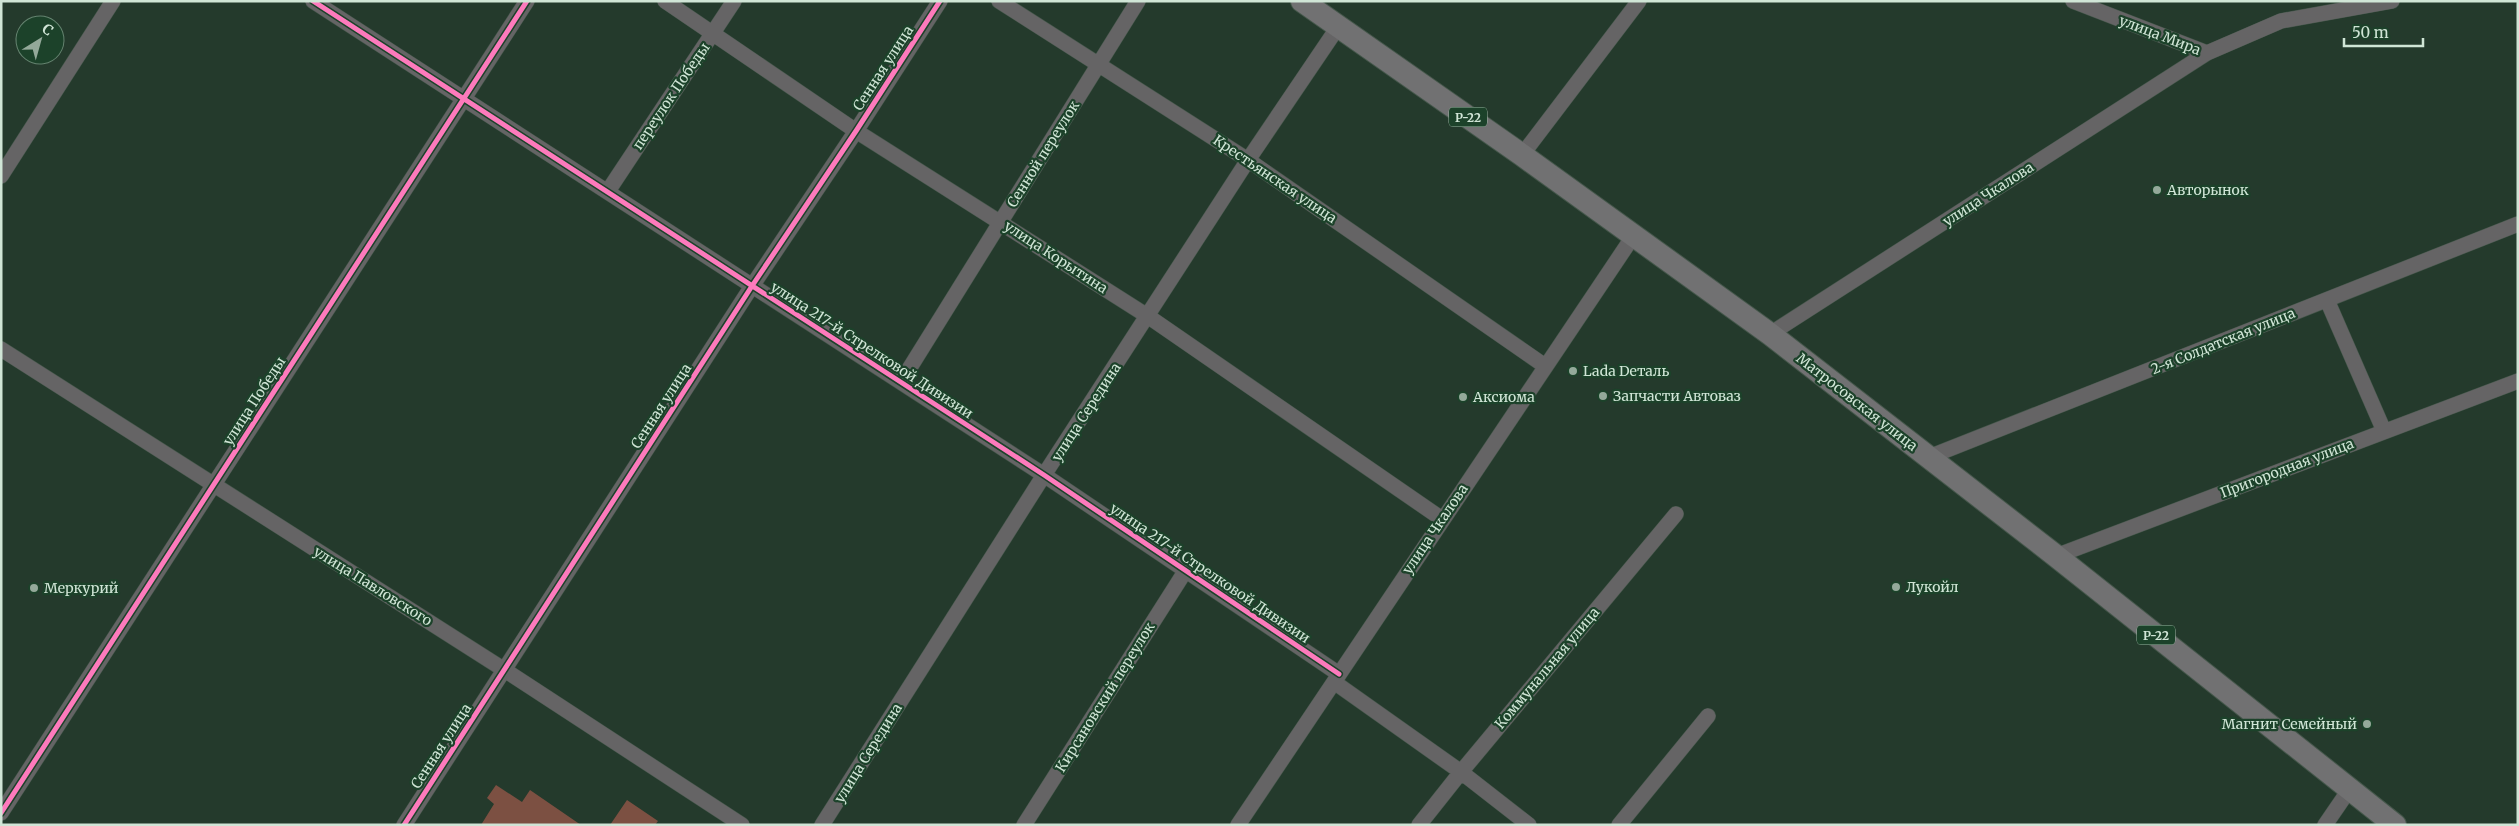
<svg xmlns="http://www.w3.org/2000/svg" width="2519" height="826" font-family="Merriweather,serif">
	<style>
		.green { fill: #7c5042 }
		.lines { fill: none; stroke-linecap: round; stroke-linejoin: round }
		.minor-casing { stroke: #45574b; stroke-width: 16 }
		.highway-casing { stroke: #45574b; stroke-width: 24 }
		.minor { stroke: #656465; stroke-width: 15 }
		.highway { stroke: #717172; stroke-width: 22 }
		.cycleway-casing { stroke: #1c422a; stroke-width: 8 }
		.cycleway { stroke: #fd7abc; stroke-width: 5 }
		.poi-dot { fill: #94a99a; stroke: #1c422a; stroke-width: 2 }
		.labels { text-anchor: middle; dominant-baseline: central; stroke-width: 4.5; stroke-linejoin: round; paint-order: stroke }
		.shield { fill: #1c422a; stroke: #9ab4a2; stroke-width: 1 }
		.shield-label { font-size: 12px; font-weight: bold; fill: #d0e5d6 }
		.street-label { font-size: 14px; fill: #d0e5d6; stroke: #1c422a }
		.poi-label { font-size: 14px; fill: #d0e5d6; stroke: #1c422a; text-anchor: start }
	</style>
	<rect width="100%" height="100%" fill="#243a2c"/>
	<path class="green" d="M496 785 522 802 530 790 581 825H481L494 804 487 798Z
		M627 800 658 821 655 825H610Z"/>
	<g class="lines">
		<defs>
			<path id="minor" d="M313 1 1044 475 1339 674
				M665 1 856 131 1149 317 1442 519
				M999 1 1248 160 1545 366
				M2073 1 2207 53
				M1522 155 1639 1
				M1 176 113 1
				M608 191 734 1
				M2327 300 2384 431
				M1770 334 2207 53 2281 21 2392 1
				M1 349 503 669 742 825
				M901 382 1138 1
				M1929 457 2518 224
				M2056 556 2518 381
				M1334 682 1461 772 1529 825
				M1 813 527 1
				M404 825 752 286 856 131 940 1
				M822 825 1044 475 1248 160 1338 27
				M1024 825 1186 570
				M1238 825 1634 235
				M1419 825 1461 772 1676 514
				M1619 825 1708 716
				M2325 825 2349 790"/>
			<path id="highway" d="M1302 1 1522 155 1770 334 2056 556 2395 825"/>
		</defs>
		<use href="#minor" class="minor-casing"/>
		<use href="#highway" class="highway-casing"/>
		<use href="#minor" class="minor"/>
		<use href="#highway" class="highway"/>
		<defs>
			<path id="cycleway" d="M313 1 1044 475 1339 674
				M1 813 527 1
				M404 825 752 286 856 131 940 1"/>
		</defs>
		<use href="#cycleway" class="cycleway-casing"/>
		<use href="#cycleway" class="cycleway"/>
	</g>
	<g class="poi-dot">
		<circle cx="2157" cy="190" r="5"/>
		<circle cx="1573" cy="371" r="5"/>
		<circle cx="1603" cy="396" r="5"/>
		<circle cx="1463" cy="397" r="5"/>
		<circle cx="1896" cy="587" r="5"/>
		<circle cx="34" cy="588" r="5"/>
		<circle cx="2367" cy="724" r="5"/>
	</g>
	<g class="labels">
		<g class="shield">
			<rect x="1449" y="107.5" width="38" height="19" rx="4"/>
			<rect x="2137" y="625.5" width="38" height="19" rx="4"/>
		</g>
		<g class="shield-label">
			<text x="1468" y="117">Р-22</text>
			<text x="2156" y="635">Р-22</text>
		</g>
		<g class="street-label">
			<text transform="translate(2160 35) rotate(21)">улица Мира</text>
			<text transform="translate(883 68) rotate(-57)">Сенная улица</text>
			<text transform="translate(671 96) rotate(-56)">переулок Победы</text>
			<text transform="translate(1043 154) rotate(-58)">Сенной переулок</text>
			<text transform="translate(1275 179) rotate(34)">Крестьянская улица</text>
			<text transform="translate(1988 194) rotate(-33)">улица Чкалова</text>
			<text transform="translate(1056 257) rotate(33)">улица Корытина</text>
			<text transform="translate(2223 341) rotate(-22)">2-я Солдатская улица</text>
			<text transform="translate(872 350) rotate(33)">улица 217-й Стрелковой Дивизии</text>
			<text transform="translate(254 401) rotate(-57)">улица Победы</text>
			<text transform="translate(1857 402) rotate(38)">Матросовская улица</text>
			<text transform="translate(661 406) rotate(-57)">Сенная улица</text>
			<text transform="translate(1086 412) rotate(-57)">улица Середина</text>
			<text transform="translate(2287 468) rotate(-21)">Пригородная улица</text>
			<text transform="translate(1435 529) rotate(-56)">улица Чкалова</text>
			<text transform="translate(1210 573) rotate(34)">улица 217-й Стрелковой Дивизии</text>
			<text transform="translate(373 586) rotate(32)">улица Павловского</text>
			<text transform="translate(1547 668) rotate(-50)">Коммунальная улица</text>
			<text transform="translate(1105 697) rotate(-58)">Кирсановский переулок</text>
			<text transform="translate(441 746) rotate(-57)">Сенная улица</text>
			<text transform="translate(868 753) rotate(-58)">улица Середина</text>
		</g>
		<g class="poi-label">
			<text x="2167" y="190">Авторынок</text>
			<text x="1583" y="371">Lada Dеталь</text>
			<text x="1613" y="396">Запчасти Автоваз</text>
			<text x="1473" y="397">Аксиома</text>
			<text x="1906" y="587">Лукойл</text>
			<text x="44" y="588">Меркурий</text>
			<text x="2357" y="724" text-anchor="end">Магнит Семейный</text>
		</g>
	</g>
	<rect width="2519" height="826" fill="none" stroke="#d0e5d6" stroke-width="5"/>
	<g transform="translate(40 40) rotate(37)"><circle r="24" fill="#1c422a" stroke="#64836f"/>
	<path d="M0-4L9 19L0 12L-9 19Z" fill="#94a99a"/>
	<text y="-8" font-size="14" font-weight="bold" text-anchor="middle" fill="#d0e5d6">С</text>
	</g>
	<path d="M2344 38v8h79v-8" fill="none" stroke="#d0e5d6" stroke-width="2.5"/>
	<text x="2352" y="38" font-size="15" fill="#d0e5d6" stroke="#1c422a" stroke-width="4" paint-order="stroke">50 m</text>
</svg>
